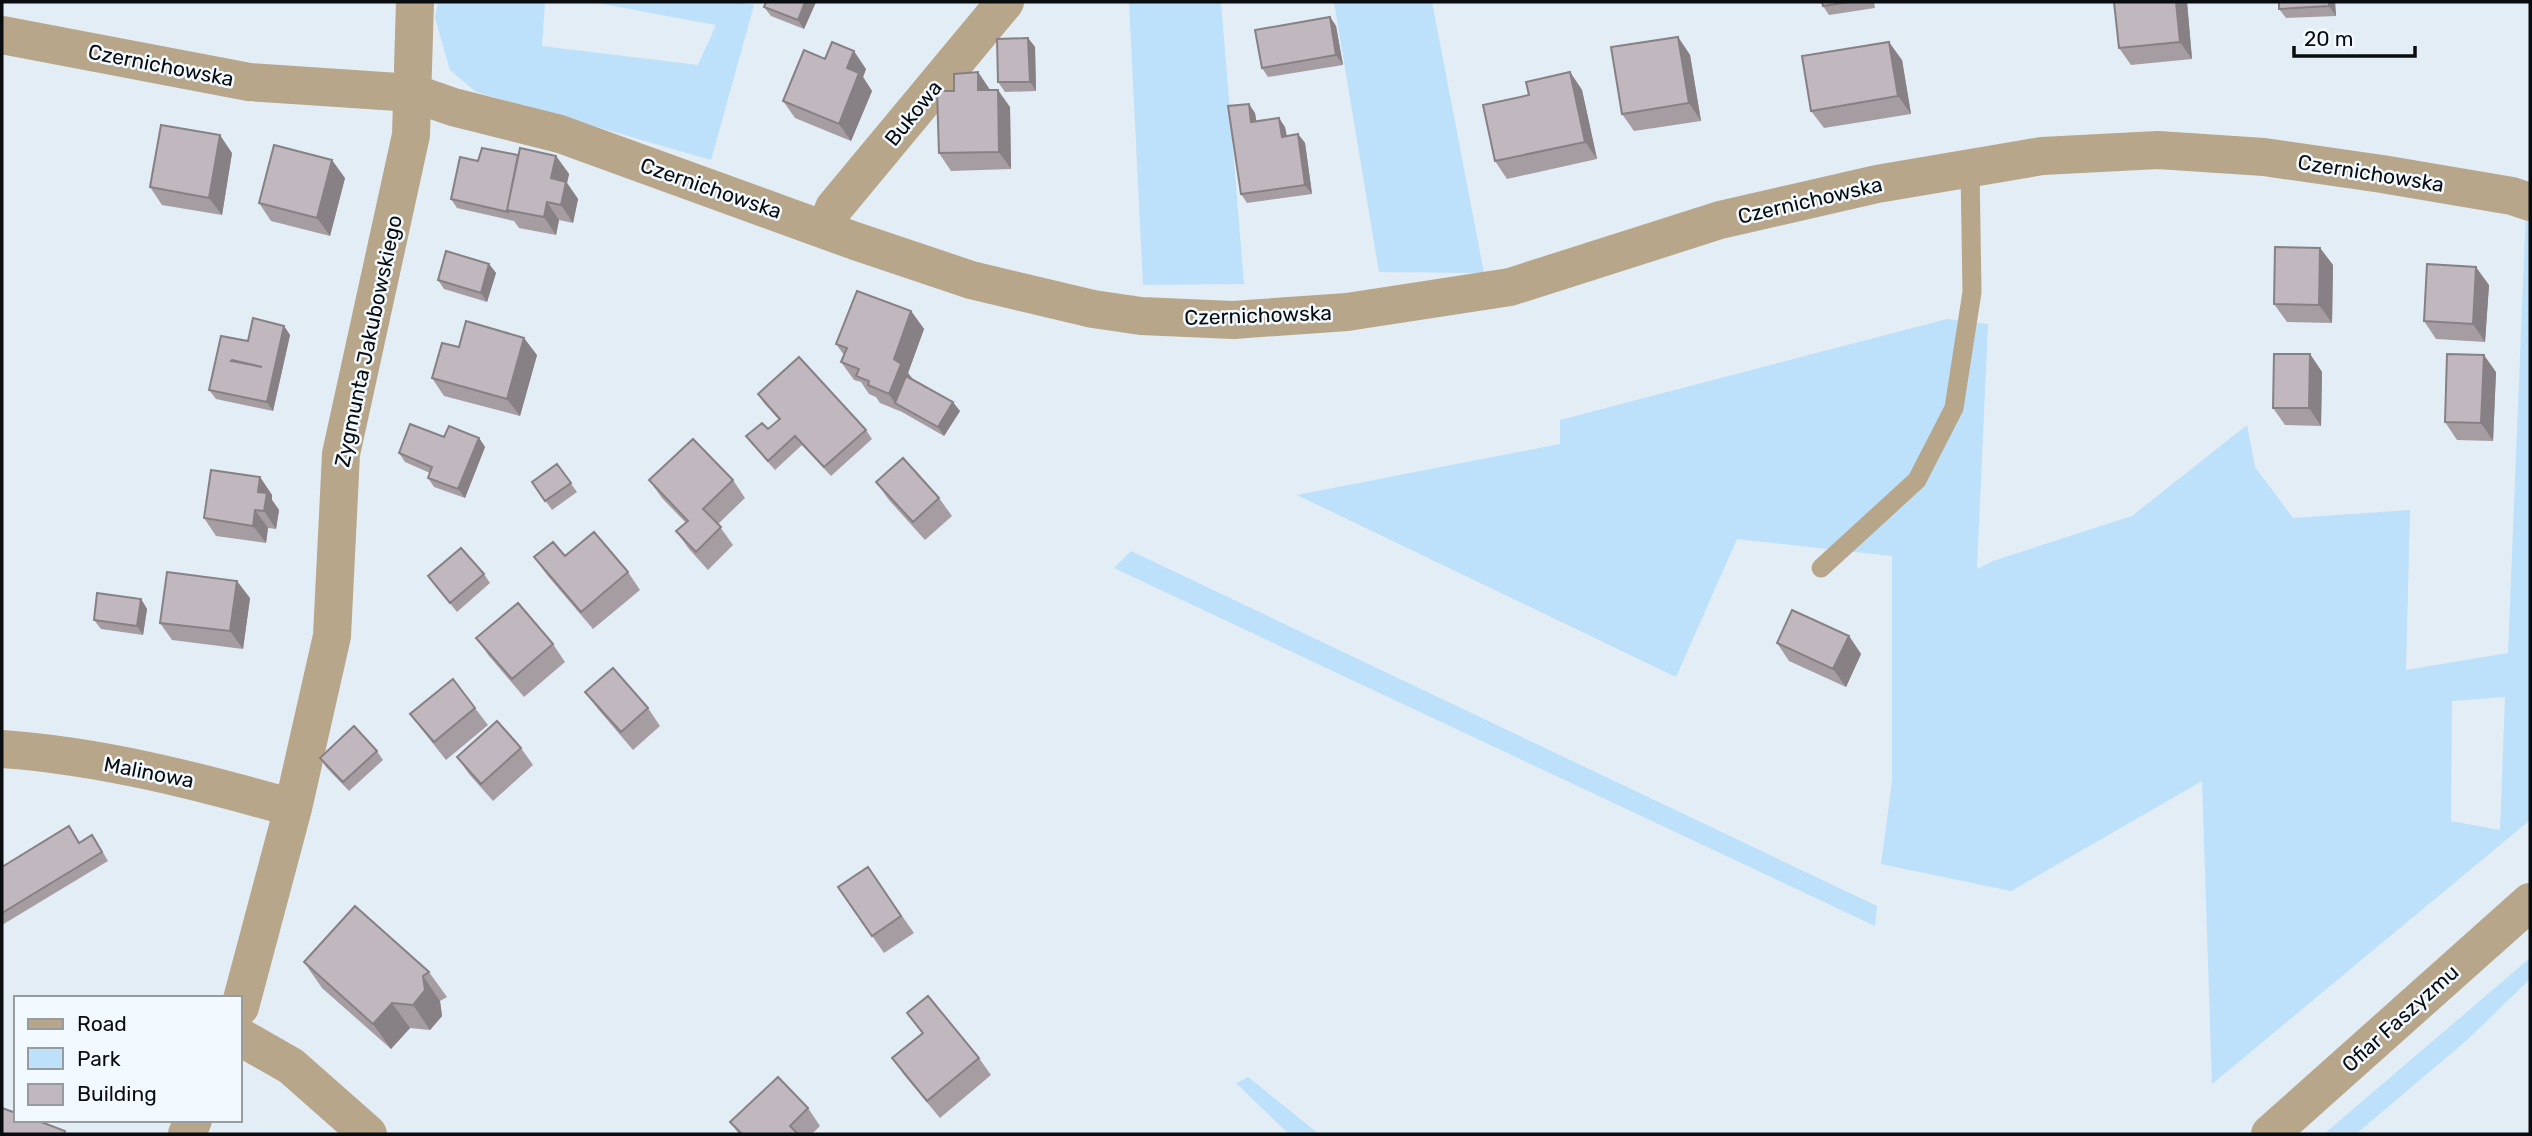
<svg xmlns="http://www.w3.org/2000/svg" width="2532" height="1136" font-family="Rubik,sans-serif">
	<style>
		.green { fill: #bde0fb; fill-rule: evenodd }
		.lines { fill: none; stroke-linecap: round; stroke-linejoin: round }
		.service { stroke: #b7a68a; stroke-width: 19 }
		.minor { stroke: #b7a68a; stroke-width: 38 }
		.tertiary { stroke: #b7a68a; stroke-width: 38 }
		.wall { fill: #a69da3 }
		.shaded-wall { fill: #878085 }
		.building { fill: #c1b7be; stroke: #878085; stroke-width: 2; fill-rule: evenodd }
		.labels { text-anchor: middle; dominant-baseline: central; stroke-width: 5; stroke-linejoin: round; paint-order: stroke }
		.street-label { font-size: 21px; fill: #0a0d10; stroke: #f3faff }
	</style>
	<rect width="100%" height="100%" fill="#e3edf5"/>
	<path class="green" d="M438 2H545L542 46 698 65 716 25 592 2H735L754 5 711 160 476 92 450 70 435 18Z
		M1129 2H1221L1244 284 1143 285Z
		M1334 2H1432L1484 273 1379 272Z
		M2526 209 2530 211V820L2212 1084 2202 781 2011 891 1881 864 1892 782V556L1737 539 1676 677 1297 495 1560 444V420L1947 319 1988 324 1977 569 1993 561 2132 516 2247 425 2255 467 2293 518 2410 510 2406 670 2508 653ZM2505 697 2500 830 2451 821 2452 701Z
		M1131 551 1877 906 1875 926 1114 568Z
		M2530 958V979L2467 1040 2356 1134H2324Z
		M1248 1077 1319 1134H1289L1236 1083Z"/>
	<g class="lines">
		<path class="service" d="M1821 568 1917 480 1954 408 1972 292 1970 168"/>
		<path class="minor" d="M2 35 249 82 413 93 453 107 560 134 855 241 971 280 1093 309 1141 316 1233 320 1347 312 1510 287 1720 220 1877 184 2042 156 2158 150 2264 157 2382 174 2512 196 2530 202
			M826 228 834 208 1005 2
			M2 749C101 756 198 781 293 808
			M240 1007 293 808 332 636 341 454 411 135 415 2
			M240 1037 291 1066 368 1134
			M187 1134 193 1120"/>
		<path class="tertiary" d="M2270 1134 2530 902"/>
	</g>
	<path class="wall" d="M766 2H816L804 29 771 16 764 7Z
		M1822 2H1874L1875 8 1829 15 1823 6Z
		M2114 2H2187L2192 59 2131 65 2119 48Z
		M2335 2 2336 16 2286 18 2279 9Z
		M1330 17 1336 26 1343 65 1268 77 1262 68Z
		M1678 37 1690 55 1701 121 1634 131 1622 114Z
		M1028 38 1035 47 1036 91 1005 92 998 82Z
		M825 59 866 69 863 77 872 91 851 141 795 118 783 101Z
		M1902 60 1911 114 1824 128 1811 111Z
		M978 72 990 90 1010 107 1011 169 951 171 939 153 954 91Z
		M1570 72 1582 90 1597 159 1507 179 1495 161 1529 95Z
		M1255 113 1256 121 1285 127 1287 136 1298 134 1305 143 1312 194 1247 203 1241 194Z
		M232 153 222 215 162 205 150 187Z
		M518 155 556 156 569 174 567 183 578 199 573 223 559 220 556 235 519 228 514 221 457 208 451 199Z
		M345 178 330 236 271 221 259 203Z
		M2320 248 2333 265 2332 323 2287 322 2274 304Z
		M489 264 496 273 487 302 444 289 438 280Z
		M2489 285 2485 342 2436 339 2424 321Z
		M911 311 924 329 908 373 913 380 960 411 944 436 902 412 880 403 876 397 869 394 861 382 854 380 841 362 844 355 836 344Z
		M284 326 290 335 273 411 216 399 209 390 221 336 248 341Z
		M459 347 537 355 520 416 444 396 432 378Z
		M2310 354 2322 372 2321 426 2285 425 2273 408Z
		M2496 372 2493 441 2457 440 2445 422Z
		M758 394 866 430 872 439 831 476 802 445 775 470 753 445 746 436 768 429 779 420 764 403Z
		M444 437 479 438 485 447 465 498 434 487 428 478 430 473 405 462 399 453Z
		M557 464 577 492 552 510 532 482Z
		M260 477 272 495V500L279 510 276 529 268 528 266 543 216 536 204 518Z
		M649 480H733L745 498 718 524 733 545 708 570 689 549 676 531 686 523 662 498Z
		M876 482 939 498 952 516 925 540 889 500Z
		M565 556 628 572 640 590 593 629 547 575 534 557Z
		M484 574 490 583 457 612 428 576Z
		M250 598 243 649 172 640 160 623Z
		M141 599 147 609 143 635 101 629 94 620Z
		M1849 636 1861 654 1846 687 1789 661 1777 643Z
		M476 638 553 644 565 662 524 697 489 656Z
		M585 692 648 708 660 726 633 750 598 709Z
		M475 708 488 725 446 760 423 731 410 714Z
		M521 748 533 765 493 801 469 774 457 757Z
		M377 751 383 760 349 791 326 767 320 758Z
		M80 842 98 844 108 861 2 925V867Z
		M868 867 914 933 884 953 838 887Z
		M304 962 429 972 447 997 440 1001 442 1016 430 1030 410 1028 391 1049 322 988Z
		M907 1013 979 1058 991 1075 940 1118 905 1076 892 1058 922 1034Z
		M808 1108 820 1126 812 1134H739L730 1122Z"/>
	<path class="shaded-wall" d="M805 2H816L804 29 798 20Z
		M2176 2H2187L2192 59 2180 42Z
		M2329 2H2335L2336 16 2329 6Z
		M1330 17 1336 26 1343 65 1336 55Z
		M1678 37 1690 55 1701 121 1689 103Z
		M1028 38 1035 47 1036 91 1030 82Z
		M1889 42 1902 60 1911 114 1898 96Z
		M854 51 866 69 863 77 872 91 851 141 839 124 847 68Z
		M978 72 990 90H978Z
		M1570 72 1582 90 1597 159 1585 142Z
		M998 90 1010 107 1011 169 999 152Z
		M1249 104 1255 113 1258 131 1251 122Z
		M1279 118 1285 127 1288 146 1282 137Z
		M1298 134 1305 143 1312 194 1305 185Z
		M220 135 232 153 222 215 209 198Z
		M556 156 569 174 567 183 578 199 573 223 561 205 551 178Z
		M332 160 345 178 330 236 317 218Z
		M547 202 559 220 556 235 544 217Z
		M2320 248 2333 265 2332 323 2319 305Z
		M489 264 496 273 487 302 481 293Z
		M2476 267 2489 285 2485 342 2473 324Z
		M911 311 924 329 908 373 914 381 895 403 889 394 894 359Z
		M284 326 290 335 273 411 267 402Z
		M524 338 537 355 520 416 507 399Z
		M2310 354 2322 372 2321 426 2309 408Z
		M2484 355 2496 372 2493 441 2481 423Z
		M953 402 960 411 944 436 938 427Z
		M479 438 485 447 465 498 458 489Z
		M260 477 272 495V500L279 510 276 529 264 511 258 492Z
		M255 510 268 528 266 543 253 526Z
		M237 581 250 598 243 649 230 631Z
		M141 599 147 609 143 635 137 626Z
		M1849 636 1861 654 1846 687 1833 669Z
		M423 976 440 1001 442 1016 430 1030 413 1005Z
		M392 1003 410 1028 391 1049 373 1024Z"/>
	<path class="building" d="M766 2H805L798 20 764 7Z
		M1822 2H1849L1823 6Z
		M2114 2H2176L2180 42 2119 48Z
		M2279 2H2329V6L2279 9Z
		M1330 17 1336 55 1262 68 1255 30Z
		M1678 37 1689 103 1622 114 1611 47Z
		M1028 38 1030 82H998L997 39Z
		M832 42 854 51 847 68 859 73 839 124 783 101 804 50 825 59Z
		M1889 42 1898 96 1811 111 1802 56Z
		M978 72V90H998L999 152 939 153 937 91H954V74Z
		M1570 72 1585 142 1495 161 1483 105 1529 95 1526 82Z
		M1249 104 1251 122 1279 118 1282 137 1298 134 1305 185 1241 194 1228 106Z
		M161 125 220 135 209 198 150 187Z
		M274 145 332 160 317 218 259 203Z
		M482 148 518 155 507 210 508 212 451 199 460 157 478 161Z
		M520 148 556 156 551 178 566 182 561 205 547 202 544 217 507 210Z
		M2275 247 2320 248 2319 305 2274 304Z
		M446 251 489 264 481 293 438 280Z
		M2427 264 2476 267 2473 324 2424 321Z
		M857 291 911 311 894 359 901 364 889 394 868 385 869 381 856 376 859 369 841 362 847 348 836 344Z
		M253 318 284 326 267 402 209 390 221 336 248 341ZM232 360 262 367 231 361Z
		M466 321 524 338 507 399 432 378 442 343 459 347Z
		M2274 354H2310L2309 408H2273Z
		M2447 354 2484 355 2481 423 2445 422Z
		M799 357 866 430 824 467 795 436 768 461 746 436 762 423 768 429 780 419 758 394Z
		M906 376 953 402 938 427 895 403Z
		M410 424 444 437 449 426 479 438 458 489 428 478 432 467 399 453Z
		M693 439 733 480 703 509 721 527 696 552 676 531 688 521 649 480Z
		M903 458 939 498 913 522 876 482Z
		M557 464 571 483 545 501 532 482Z
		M211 470 260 477 258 492 267 493 264 511 255 510 253 526 204 518Z
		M594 532 628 572 581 612 534 557 553 542 565 556Z
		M461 548 484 574 450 603 428 576Z
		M167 572 237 581 230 631 160 623Z
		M97 593 141 599 137 626 94 620Z
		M518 603 553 644 512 679 476 638Z
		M1792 610 1849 636 1833 669 1777 643Z
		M613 668 648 708 621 732 585 692Z
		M453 679 475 708 434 742 410 714Z
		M497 721 521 748 481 784 457 757Z
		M354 726 377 751 343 782 320 758Z
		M69 826 79 843 92 835 102 852 2 913V867Z
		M868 867 901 916 872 936 838 887Z
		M355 906 429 972 423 976 425 990 413 1005 392 1003 373 1024 304 962Z
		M928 996 979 1058 927 1101 892 1058 923 1033 907 1013Z
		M778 1077 808 1108 790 1126 798 1134H742L730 1122Z
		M2 1108 16 1113V1120H36L65 1131 64 1134H2Z"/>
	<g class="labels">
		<g class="street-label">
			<text transform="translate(161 65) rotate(11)">Czernichowska</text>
			<text transform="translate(913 113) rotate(-51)">Bukowa</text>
			<text transform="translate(2371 173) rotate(9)">Czernichowska</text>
			<text transform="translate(711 188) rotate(19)">Czernichowska</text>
			<text transform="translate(1810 200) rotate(-13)">Czernichowska</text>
			<text transform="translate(1258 315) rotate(-2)">Czernichowska</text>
			<text transform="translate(368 341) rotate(-78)">Zygmunta Jakubowskiego</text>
			<text transform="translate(149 772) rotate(11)">Malinowa</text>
			<text transform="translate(2400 1018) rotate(-42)">Ofiar Faszyzmu</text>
		</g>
	</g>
	<rect width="2532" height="1136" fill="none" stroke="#0a0d10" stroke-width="7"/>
	<rect x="14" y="996" width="228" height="126" fill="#f3faff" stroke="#969b9f" stroke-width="2"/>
	<rect x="28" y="1019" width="35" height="10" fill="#b7a68a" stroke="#969b9f" stroke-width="2"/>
	<text x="77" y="1031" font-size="21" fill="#0a0d10">Road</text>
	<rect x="28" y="1048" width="35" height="21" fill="#bde0fb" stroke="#969b9f" stroke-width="2"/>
	<text x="77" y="1066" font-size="21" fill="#0a0d10">Park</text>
	<rect x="28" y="1084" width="35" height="21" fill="#c1b7be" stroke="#969b9f" stroke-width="2"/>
	<text x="77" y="1101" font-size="21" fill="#0a0d10">Building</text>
	<path d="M2294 46v10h121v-10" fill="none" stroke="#0a0d10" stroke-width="3.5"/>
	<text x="2304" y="46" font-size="21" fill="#0a0d10" stroke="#f3faff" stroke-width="5" paint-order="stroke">20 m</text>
</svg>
